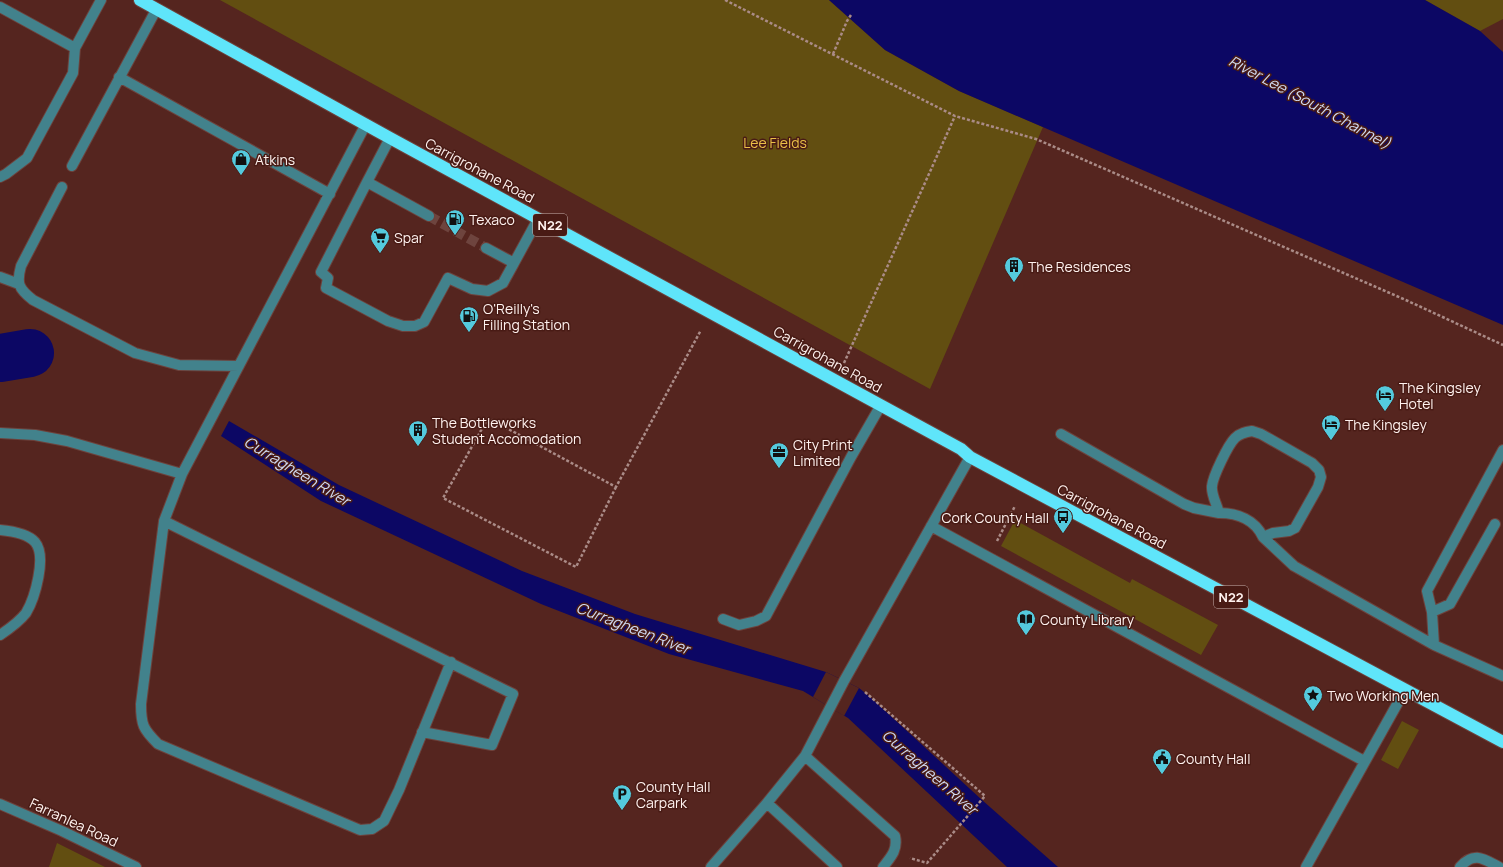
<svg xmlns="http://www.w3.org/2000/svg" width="1503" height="867" font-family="Manrope,sans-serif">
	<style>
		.green { fill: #624e11 }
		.water { fill: #0c0764 }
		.pier { fill: #55251f }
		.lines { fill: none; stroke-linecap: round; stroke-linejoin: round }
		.river { stroke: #0c0764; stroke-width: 48 }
		.minor-tunnel { stroke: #6e443e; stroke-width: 10; stroke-dasharray: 10 5; stroke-linecap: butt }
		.minor-casing { stroke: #6d423c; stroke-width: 12 }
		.highway-casing { stroke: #6d423c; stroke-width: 14 }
		.path { stroke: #aa8b87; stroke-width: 2.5; stroke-dasharray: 3 2; stroke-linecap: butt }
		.minor { stroke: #42828c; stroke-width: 10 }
		.highway { stroke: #5fe5fa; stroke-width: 12 }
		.labels { text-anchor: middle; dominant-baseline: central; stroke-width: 3; stroke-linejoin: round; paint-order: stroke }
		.shield { fill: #491b15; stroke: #c8b2ae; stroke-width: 1 }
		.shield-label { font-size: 13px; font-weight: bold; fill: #fff2ef }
		.park-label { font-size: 14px; fill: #eac047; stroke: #491b15 }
		.poi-label { font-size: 14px; fill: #fff2ef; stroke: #491b15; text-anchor: start }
		.street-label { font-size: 14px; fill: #fff2ef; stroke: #491b15 }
		.water-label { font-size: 15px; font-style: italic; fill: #d1dbf4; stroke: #491b15 }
	</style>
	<rect width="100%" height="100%" fill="#55251f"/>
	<path class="green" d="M220 0H829L885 50 959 91 1043 127 930 389Z
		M1425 0H1503V19L1480 31Z
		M1015 520 1130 583 1132 579 1218 625 1201 655 1001 546Z
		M1402 721 1419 730 1398 769 1381 760Z
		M57 843 105 867H49Z"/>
	<path class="water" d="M829 0H1425L1480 31 1503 52V325L959 91 885 50Z
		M229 421 339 485 522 571 635 614 826 672 859 688 869 696 982 800 1058 867H1007L848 718 803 691 669 654 541 604 321 501 221 436Z"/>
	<path class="pier" d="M826 672 859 688 844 716 813 697Z"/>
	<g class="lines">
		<path class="river" d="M0 358 30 353"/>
		<path class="minor-tunnel" d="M429 216 486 248"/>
		<defs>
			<path id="minor" d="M0 7 75 48 101 0
				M119 77 330 194
				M366 124 182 474 164 521 141 704C141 725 143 729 158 744L360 830 372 829 384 821 399 790 451 662
				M390 138 367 182 429 216
				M72 166 156 10
				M0 177 6 174 27 158 73 73 75 48
				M367 182 321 272 328 278 326 288 388 321 403 326H415L424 322 448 278 472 289 488 291 503 283 514 263
				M62 187 21 266C16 284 19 289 33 300L135 353 179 365 239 366
				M486 248 514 263 538 219
				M0 277 19 284
				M1252 431 1261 434 1312 463 1319 470 1321 477 1318 487 1295 528 1289 531 1273 533 1263 537C1255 520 1238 513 1219 513 1217 504 1211 495 1212 486 1213 476 1228 445 1235 438 1240 433 1246 432 1252 431Z
				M0 433 35 435 67 441 182 474
				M1061 434 1184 504 1194 508 1219 513
				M1503 450 1427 591 1432 612 1434 645 1503 676
				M164 521 513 694 492 745 422 732
				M931 526 1364 761
				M0 530C11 531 27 533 35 542 47 556 35 598 26 613 19 622 9 629 0 635
				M1263 537 1294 566 1434 645
				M1432 612 1450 604 1495 524
				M723 619 739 625 756 621 766 616 851 457 881 405
				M805 756 895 836C898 850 891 857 883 867
				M767 803 837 867
				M0 804 62 831 136 867
				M711 867 767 803 805 756 844 681 970 457
				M1306 867 1405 690
				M1460 867C1474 851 1484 859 1499 867"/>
			<path id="highway" d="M140 0 390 138 961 449 970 457 1503 742"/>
		</defs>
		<use href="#minor" class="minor-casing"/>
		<use href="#highway" class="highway-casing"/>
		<path class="path" d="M725 0 955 116 1036 139 1408 301 1503 345
			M833 54 847 21 851 15
			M844 363 955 116
			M616 487 576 567 443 498 488 418 616 487 701 330
			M997 541 1015 506
			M865 692 985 796 927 863 910 858"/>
		<use href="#minor" class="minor"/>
		<use href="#highway" class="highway"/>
	</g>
	<defs>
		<symbol id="shop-pin" viewBox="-11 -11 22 30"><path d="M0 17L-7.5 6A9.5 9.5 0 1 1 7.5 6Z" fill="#54cadd" stroke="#491b15"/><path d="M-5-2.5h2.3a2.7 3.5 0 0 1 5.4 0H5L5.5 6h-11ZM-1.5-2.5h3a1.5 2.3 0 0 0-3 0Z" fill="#111"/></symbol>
		<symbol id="fuel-pin" viewBox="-11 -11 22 30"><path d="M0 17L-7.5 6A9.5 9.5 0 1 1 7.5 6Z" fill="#54cadd" stroke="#491b15"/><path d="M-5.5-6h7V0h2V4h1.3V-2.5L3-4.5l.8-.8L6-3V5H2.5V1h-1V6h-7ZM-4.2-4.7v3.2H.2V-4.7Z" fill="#111"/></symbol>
		<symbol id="supermarket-pin" viewBox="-11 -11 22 30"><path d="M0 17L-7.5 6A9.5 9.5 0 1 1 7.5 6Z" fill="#54cadd" stroke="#491b15"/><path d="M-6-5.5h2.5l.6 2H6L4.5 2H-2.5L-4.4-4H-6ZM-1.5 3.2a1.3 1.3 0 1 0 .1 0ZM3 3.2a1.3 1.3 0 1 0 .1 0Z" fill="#111"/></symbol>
		<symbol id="building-pin" viewBox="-11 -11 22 30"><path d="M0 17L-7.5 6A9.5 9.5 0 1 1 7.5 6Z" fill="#54cadd" stroke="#491b15"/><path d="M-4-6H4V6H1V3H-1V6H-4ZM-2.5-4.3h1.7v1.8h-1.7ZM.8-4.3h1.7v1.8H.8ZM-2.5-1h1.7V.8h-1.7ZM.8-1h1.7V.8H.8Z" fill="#111"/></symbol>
		<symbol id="hotel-pin" viewBox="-11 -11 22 30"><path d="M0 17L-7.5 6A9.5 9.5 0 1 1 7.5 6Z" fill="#54cadd" stroke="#491b15"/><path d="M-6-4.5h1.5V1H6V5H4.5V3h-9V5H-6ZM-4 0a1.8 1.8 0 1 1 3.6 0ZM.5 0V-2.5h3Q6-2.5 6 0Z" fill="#111"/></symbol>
		<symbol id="office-pin" viewBox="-11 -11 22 30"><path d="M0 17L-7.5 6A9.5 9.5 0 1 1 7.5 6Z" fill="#54cadd" stroke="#491b15"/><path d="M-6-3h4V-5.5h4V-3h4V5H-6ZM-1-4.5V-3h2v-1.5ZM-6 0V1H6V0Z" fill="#111"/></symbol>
		<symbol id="bus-pin" viewBox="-11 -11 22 30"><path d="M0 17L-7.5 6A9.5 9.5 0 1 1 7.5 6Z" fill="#54cadd" stroke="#491b15"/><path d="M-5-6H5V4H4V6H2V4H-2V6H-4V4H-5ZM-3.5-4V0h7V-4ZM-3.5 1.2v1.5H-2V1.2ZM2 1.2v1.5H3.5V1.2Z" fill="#111"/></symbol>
		<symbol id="library-pin" viewBox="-11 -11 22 30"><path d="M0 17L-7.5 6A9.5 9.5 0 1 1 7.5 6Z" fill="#54cadd" stroke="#491b15"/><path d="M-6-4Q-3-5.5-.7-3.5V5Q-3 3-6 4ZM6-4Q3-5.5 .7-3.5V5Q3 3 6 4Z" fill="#111"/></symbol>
		<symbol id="sight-pin" viewBox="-11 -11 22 30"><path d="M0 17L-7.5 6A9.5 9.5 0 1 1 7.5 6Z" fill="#54cadd" stroke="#491b15"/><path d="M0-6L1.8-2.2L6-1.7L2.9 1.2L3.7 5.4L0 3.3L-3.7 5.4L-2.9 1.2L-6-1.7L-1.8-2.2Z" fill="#111"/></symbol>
		<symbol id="civic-pin" viewBox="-11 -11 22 30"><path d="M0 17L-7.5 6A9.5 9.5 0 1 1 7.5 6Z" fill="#54cadd" stroke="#491b15"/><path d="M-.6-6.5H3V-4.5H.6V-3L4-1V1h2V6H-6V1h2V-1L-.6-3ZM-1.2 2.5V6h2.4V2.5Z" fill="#111"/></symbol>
		<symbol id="parking-pin" viewBox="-11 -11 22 30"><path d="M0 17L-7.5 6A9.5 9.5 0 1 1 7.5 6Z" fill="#54cadd" stroke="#491b15"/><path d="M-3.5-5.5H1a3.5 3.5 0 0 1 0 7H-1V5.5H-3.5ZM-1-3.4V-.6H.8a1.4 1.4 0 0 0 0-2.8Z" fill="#111"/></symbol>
	</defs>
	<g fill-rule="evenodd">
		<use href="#shop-pin" x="230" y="148" width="22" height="30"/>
		<use href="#fuel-pin" x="444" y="208" width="22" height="30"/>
		<use href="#supermarket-pin" x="369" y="226" width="22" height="30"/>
		<use href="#building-pin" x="1003" y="255" width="22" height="30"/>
		<use href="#fuel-pin" x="458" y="305" width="22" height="30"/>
		<use href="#hotel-pin" x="1374" y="384" width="22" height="30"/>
		<use href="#hotel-pin" x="1320" y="413" width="22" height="30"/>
		<use href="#building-pin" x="407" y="419" width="22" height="30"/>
		<use href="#office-pin" x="768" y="441" width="22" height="30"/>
		<use href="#bus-pin" x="1052" y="506" width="22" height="30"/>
		<use href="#library-pin" x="1015" y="608" width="22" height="30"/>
		<use href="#sight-pin" x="1302" y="684" width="22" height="30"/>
		<use href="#civic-pin" x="1151" y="747" width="22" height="30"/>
		<use href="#parking-pin" x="611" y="783" width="22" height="30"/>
	</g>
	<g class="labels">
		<g class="shield">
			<rect x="533" y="214" width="34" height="22" rx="3"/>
			<rect x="1214" y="586" width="34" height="22" rx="3"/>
		</g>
		<g class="shield-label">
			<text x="550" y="225">N22</text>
			<text x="1231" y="597">N22</text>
		</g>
		<g class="park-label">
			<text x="775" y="142">Lee Fields</text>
		</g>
		<g class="poi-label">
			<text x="255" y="159">Atkins</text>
			<text x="469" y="219">Texaco</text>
			<text x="394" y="237">Spar</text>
			<text x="1028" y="266">The Residences</text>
			<text x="483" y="308">O'Reilly's<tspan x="483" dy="16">Filling Station</tspan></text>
			<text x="1399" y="387">The Kingsley<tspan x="1399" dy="16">Hotel</tspan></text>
			<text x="432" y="422">The Bottleworks<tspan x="432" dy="16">Student Accomodation</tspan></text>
			<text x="1345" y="424">The Kingsley</text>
			<text x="793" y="444">City Print<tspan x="793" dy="16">Limited</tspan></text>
			<text x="1049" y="517" text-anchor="end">Cork County Hall</text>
			<text x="1040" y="619">County Library</text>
			<text x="1327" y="695">Two Working Men</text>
			<text x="1176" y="758">County Hall</text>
			<text x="636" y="786">County Hall<tspan x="636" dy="16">Carpark</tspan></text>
		</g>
		<g class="street-label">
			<text transform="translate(480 170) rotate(28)">Carrigrohane Road</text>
			<text transform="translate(828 359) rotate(29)">Carrigrohane Road</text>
			<text transform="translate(1112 516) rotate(28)">Carrigrohane Road</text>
			<text transform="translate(74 822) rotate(25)">Farranlea Road</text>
		</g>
		<g class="water-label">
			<text transform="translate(1310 102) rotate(28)">River Lee (South Channel)</text>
			<text transform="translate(297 471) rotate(31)">Curragheen River</text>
			<text transform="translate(633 628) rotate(21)">Curragheen River</text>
			<text transform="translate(930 772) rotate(41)">Curragheen River</text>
		</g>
	</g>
</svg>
